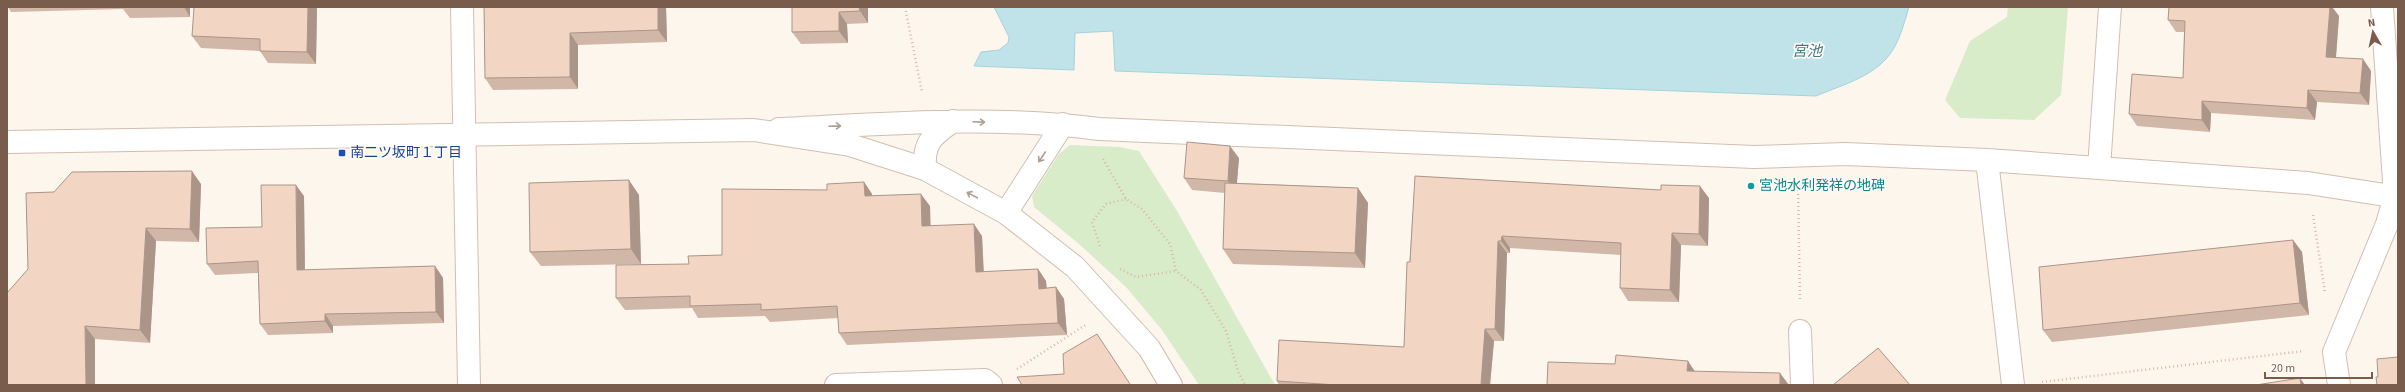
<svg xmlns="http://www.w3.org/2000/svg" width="2405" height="392" font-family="'Source Sans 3','Noto Sans JP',sans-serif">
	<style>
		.green { fill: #d8ecc9 }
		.water { fill: #bfe3e8; stroke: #a5d3da }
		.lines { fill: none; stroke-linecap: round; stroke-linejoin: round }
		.minor-casing { stroke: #d1beb0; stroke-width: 24 }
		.tertiary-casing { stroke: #d1beb0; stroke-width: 24 }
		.path { stroke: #d9b8a5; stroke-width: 2.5; stroke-dasharray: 1 3; stroke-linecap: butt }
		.minor { stroke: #fff; stroke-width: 22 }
		.tertiary { stroke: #fff; stroke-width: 22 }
		.wall { fill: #d1b7a8 }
		.shaded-wall { fill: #aa9588 }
		.building { fill: #f3d5c3; stroke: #aa9588 }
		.oneway { stroke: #af9d94 }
		.transit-dot { fill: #1a4fb4; stroke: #fffaf3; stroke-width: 1.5 }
		.culture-dot { fill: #0f9aa8; stroke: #fffaf3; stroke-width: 1.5 }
		.labels { text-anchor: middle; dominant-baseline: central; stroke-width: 3.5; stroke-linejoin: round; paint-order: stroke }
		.transit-label { font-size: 14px; fill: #164399; stroke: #fffaf3; text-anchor: start }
		.culture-label { font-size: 14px; fill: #0d838f; stroke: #fffaf3; text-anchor: start }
		.water-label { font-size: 15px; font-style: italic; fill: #437c86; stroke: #fffaf3 }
	</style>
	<rect width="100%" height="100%" fill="#fdf6ec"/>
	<path class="green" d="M2008 7H2068L2061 95 2034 120 1960 118 1945 100 1970 41 2007 17Z
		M1070 145 1120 147 1139 151 1177 211 1275 385H1199L1162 330 1126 287 1079 244 1034 207 1032 196 1059 154Z"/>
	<path class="water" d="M994 7H1909C1905 20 1901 36 1894 48 1878 76 1844 84 1816 96L1115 71 1113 31 1075 33 1074 70 974 66 981 52 999 50 1008 43 1009 37Z"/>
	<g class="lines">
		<defs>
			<path id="minor" d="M462 7 469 385
				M779 129C885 124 993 115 1099 129L1754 157 1845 154 1987 160 2308 183 2398 197
				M1987 160 2013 385
				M2099 168 2110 7
				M925 169C923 142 932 136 953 121
				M1006 213 1063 124
				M1800 331 1802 385
				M836 385 985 380 991 385
				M2339 385 2334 352 2387 224 2395 196 2382 7"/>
			<path id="tertiary" d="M7 142 754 130 850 145 925 169 1006 213 1075 267 1149 348 1171 385"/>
		</defs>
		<use href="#minor" class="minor-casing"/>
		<use href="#tertiary" class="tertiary-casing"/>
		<path class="path" d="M905 7 922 92
			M1103 159 1126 199 1142 209 1170 244 1176 271 1201 290 1226 331 1238 371 1245 385
			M1798 186 1800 301
			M2313 215 2325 293
			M1100 246 1092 222 1106 204 1126 199
			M1120 269 1136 277 1176 271
			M1017 369 1087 324
			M2042 382 2304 351"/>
		<use href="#minor" class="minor"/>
		<use href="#tertiary" class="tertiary"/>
	</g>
	<path class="wall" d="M8 7H190V17L130 18 123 9 11 12Z
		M317 7 316 64 268 63 260 51 201 48 192 36Z
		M484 7H666L667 42 578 45V89L493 90 485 78Z
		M792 7H868V23L847 24 848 43 801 44 792 32Z
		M2169 7H2332L2339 16 2336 58 2363 59 2371 71 2369 105 2317 102 2315 120 2211 113 2210 132 2137 126 2129 114 2183 78 2184 32H2176L2168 20Z
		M1239 158 1237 183 1358 188 1368 203 1365 268 1233 264 1223 249 1225 193 1192 190 1184 178Z
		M1415 176 1709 198 1708 246 1681 245 1679 302 1628 301 1620 288 1621 255 1510 248V253H1507L1504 341H1494L1490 385H1279L1277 381 1404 347Z
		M864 182 872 194V196L930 206V226L982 236 984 272 1038 269 1046 281 1047 288 1056 287 1064 299 1067 335 847 345 839 333 838 318 770 322 765 316 698 318 692 308 625 310 616 298 689 264 722 255Z
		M201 184 199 242 156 241 150 343 95 339 28 269 54 192Z
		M639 195 641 264 541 266 530 252Z
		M304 196 305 270 435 266 443 278 444 323 333 326V333L268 335 260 324 258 273 215 275 207 264 262 227Z
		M2293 240 2302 252 2309 315 2052 342 2043 330Z"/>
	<path class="shaded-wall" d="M184 7H190V17Z
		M308 7H317L316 64 307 52Z
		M658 7H666L667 42 658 30Z
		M859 7H868V23L860 11Z
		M2330 7H2332L2339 16 2335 69 2326 57Z
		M839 12 847 24 848 43 839 31Z
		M570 33 578 45V89L570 77Z
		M2363 59 2371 71 2369 105 2360 93Z
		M2308 90 2317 102 2315 120 2307 108Z
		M2202 101 2211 113 2210 132 2202 120Z
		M1230 146 1239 158 1236 193 1228 181Z
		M192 171 201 184 199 242 190 229Z
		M629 180 639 195 641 264 631 249Z
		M864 182 872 194 873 208 865 196Z
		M296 185 304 196 305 281 297 270Z
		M1700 186 1709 198 1708 246 1699 234Z
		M1358 188 1368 203 1365 268 1355 253Z
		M921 194 930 206 931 238 922 226Z
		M974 224 982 236 984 284 976 272Z
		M146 228 156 241 150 343 140 330Z
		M1672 233 1681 245 1679 302 1670 290Z
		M1502 236 1510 248V253L1501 241Z
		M2293 240 2302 252 2309 315 2300 303Z
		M1498 241 1507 253 1504 341 1495 329Z
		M435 266 443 278 444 323 436 312Z
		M1038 269 1046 281 1047 301 1039 289Z
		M1056 287 1064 299 1067 335 1058 323Z
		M325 314 333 326V333L325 321Z
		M85 326 95 339V385H86Z
		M1485 329 1494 341 1490 385H1481Z
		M1688 361 1696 373 1687 371Z
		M1780 373 1789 385H1780Z
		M2300 378 2305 385H2301Z"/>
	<path class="building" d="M194 7H308L307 52 260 51V39L192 36Z
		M484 7H658V30L570 33V77L485 78Z
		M792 7H859L860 11 839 12V31L792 32Z
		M2169 7H2330L2326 57 2363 59 2360 93 2308 90 2307 108 2202 101V120L2129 114 2132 74 2183 78 2185 21 2168 20Z
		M1187 142 1230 146 1228 181 1184 178Z
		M192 171 190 229 146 228 140 330 85 326 86 385H7V293L28 269 26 193 54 192 72 172Z
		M1415 176 1661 190V185L1700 186 1699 234 1672 233 1670 290 1620 288 1621 243 1502 236 1501 241H1498L1495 329H1485L1481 385H1337L1277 381 1279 340 1404 347 1407 262H1410Z
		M629 180 631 249 530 252 529 183Z
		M864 182 865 196 921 194 922 226 974 224 976 272 1038 269 1039 289 1056 287 1058 323 839 333 837 306 761 310V304L690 306V296L616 298V265L689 264 688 256 722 255V189L827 190V184Z
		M1225 183 1358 188 1355 253 1223 249Z
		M261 185H296L297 270 435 266 436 312 325 314V321L260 324 258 261 207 264 206 228 262 227Z
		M2293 240 2300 303 2043 330 2039 267Z
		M1097 334 1130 384 1129 385H1022L1017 377 1064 374 1063 354Z
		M1878 348 1910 385H1833Z
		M1616 355 1688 361 1687 371 1780 373V385H1547L1548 362 1615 364Z
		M2398 357V385H2377L2376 377H2378L2377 359Z
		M2300 378 2301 385H2256Z"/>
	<defs><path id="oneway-shaft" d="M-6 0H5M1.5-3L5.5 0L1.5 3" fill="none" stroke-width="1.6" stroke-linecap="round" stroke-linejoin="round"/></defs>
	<g class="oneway">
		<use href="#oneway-shaft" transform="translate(979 122) rotate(2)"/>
		<use href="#oneway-shaft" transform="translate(835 126) rotate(-2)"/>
		<use href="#oneway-shaft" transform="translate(1042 157) rotate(123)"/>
		<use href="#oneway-shaft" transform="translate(972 195) rotate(-152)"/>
	</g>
	<rect class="transit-dot" x="338" y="149" width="8" height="8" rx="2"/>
	<circle class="culture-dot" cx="1751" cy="186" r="4"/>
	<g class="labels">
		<g class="transit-label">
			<text x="350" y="153">南二ツ坂町１丁目</text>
		</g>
		<g class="culture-label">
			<text x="1759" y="186">宮池水利発祥の地碑</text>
		</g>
		<g class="water-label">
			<text x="1807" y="51">宮池</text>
		</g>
	</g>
	<rect width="2405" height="392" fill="none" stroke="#7a5c4d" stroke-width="16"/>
	<g transform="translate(2373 32) rotate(351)" stroke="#fffaf3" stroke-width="3" paint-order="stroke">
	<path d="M0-3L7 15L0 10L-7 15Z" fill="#7a5c4d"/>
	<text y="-6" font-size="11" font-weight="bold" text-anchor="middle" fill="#7a5c4d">N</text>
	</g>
	<path d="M2265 372v6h107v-6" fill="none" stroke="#7a5c4d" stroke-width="2"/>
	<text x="2271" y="372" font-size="12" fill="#7a5c4d" stroke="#fffaf3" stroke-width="3" paint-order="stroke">20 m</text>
</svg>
